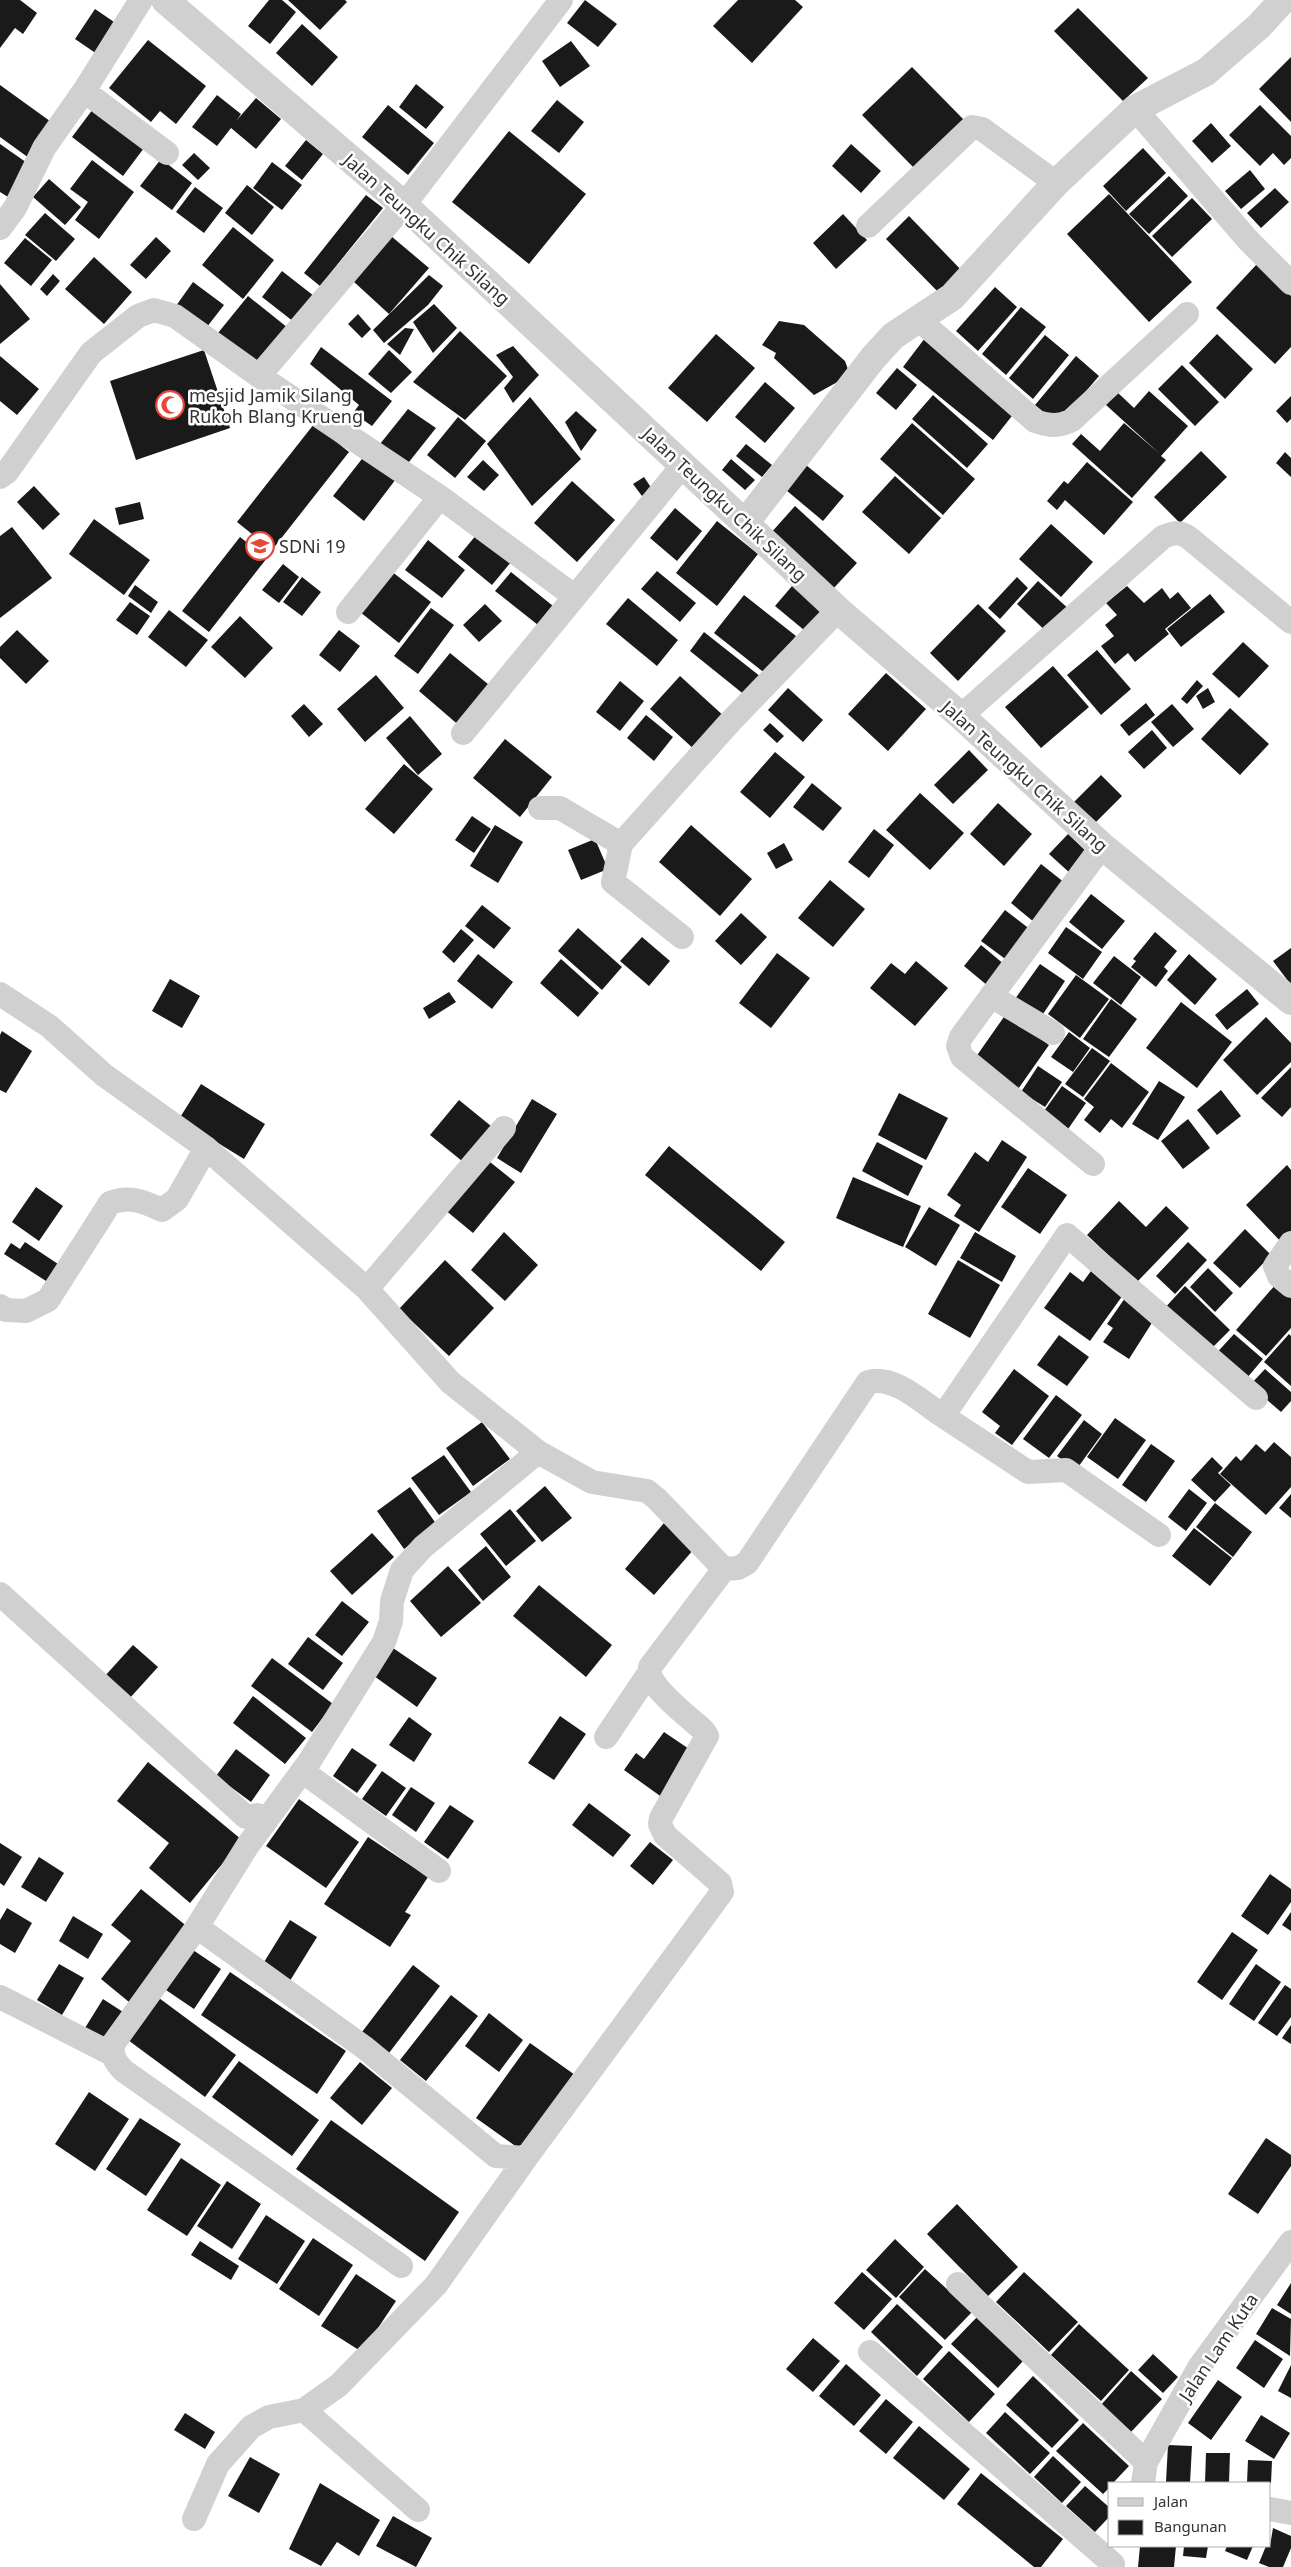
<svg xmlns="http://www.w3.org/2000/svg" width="1291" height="2567" font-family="'Noto Sans',sans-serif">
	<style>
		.building { fill: #1a1a1a }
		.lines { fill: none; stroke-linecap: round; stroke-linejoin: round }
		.minor { stroke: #d0d0d0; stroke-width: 24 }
		.tertiary { stroke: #d0d0d0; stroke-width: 28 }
		.labels { text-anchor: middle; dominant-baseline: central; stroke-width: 5; stroke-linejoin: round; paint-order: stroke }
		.street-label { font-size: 18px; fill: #333; stroke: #fff }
		.poi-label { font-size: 18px; fill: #333; stroke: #fff; text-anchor: start }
	</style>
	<rect width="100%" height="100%" fill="#fff"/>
	<path class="building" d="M0 0H20L37 13 23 34 15 28 0 48Z
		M269 0H282L296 12 270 44 248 26Z
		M288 0H345L347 2 320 30Z
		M585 0 617 24 598 47 567 23Z
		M738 0H795L803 7 752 63 713 26Z
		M1078 8 1148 78 1123 101 1054 31Z
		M95 9 117 24 97 54 75 39Z
		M302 24 338 57 312 86 276 53Z
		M148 40 206 86 176 124 160 111 151 122 109 88Z
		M571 41 590 66 560 87 542 61Z
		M1291 57V122L1259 89Z
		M912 67 965 121 915 169 862 115Z
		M416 84 444 107 426 129 399 107Z
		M0 85 54 124 29 158 0 137Z
		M217 95 241 114 237 120 256 98 281 119 256 149 231 128 217 146 192 127Z
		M557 100 584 122 559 153 531 131Z
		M388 105 434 143 408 175 362 137Z
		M1260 105 1291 136V158L1284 165 1273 153 1260 166 1229 135Z
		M93 109 144 148 123 176 72 137Z
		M1211 123 1231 146 1212 163 1192 141Z
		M509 131 586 194 529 264 452 202Z
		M306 140 323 154 302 180 285 166Z
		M0 144 30 165 8 197 0 192Z
		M851 144 881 171 861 193 832 166Z
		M1143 148 1166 173 1126 211 1103 186Z
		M194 153 210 168 198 180 182 165Z
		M161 159 192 183 172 210 140 186Z
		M92 160 134 192 99 239 75 220 88 202 70 189Z
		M272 162 302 185 282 210 253 188Z
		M1250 170 1265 189 1241 209 1225 191Z
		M1169 176 1188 196 1149 234 1129 214Z
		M49 179 81 207 65 225 33 197Z
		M247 185 274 207 252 235 225 213Z
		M195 187 223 208 204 233 176 212Z
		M1275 188 1289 202 1261 228 1247 213Z
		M1109 194 1192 282 1149 322 1067 234Z
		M366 195 383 208 320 286 304 273Z
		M1192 198 1212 219 1172 257 1152 236Z
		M45 213 75 239 56 261 25 235Z
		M843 214 867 240 836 269 813 243Z
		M909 216 966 275 943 297 886 239Z
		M233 227 274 260 243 299 202 265Z
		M391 236 429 268 389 314 353 281Z
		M156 237 171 251 146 279 130 265Z
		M25 238 52 260 31 286 4 263Z
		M94 257 132 292 104 324 65 289Z
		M1257 264 1291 296V347L1275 364 1216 308Z
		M282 271 314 296 294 322 262 297Z
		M53 274 60 281 47 296 40 289Z
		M429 275 443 286 428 305 384 343 373 330Z
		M193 282 224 305 203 332 173 310Z
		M0 284 30 319 0 344Z
		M995 287 1017 307 978 351 956 331Z
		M248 296 288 328 259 365 218 333Z
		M434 304 457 328 433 353 413 322Z
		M1021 307 1046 327 1006 375 982 354Z
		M358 314 371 329 362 338 348 324Z
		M779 321 804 325 845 361 850 375 814 395 774 358 776 353 762 345Z
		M405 328 414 329 400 355 387 344Z
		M460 331 507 376 465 420 413 382Z
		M716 334 755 368 707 422 668 388Z
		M1217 334 1253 369 1225 399 1189 363Z
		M1045 335 1069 355 1033 399 1009 378Z
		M925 338 1015 412 993 440 903 367Z
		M513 346 539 375 513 403 504 388 513 377 496 355Z
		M321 347 392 401 372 426 353 413 359 405 310 364Z
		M204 350 230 428 136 460 110 381Z
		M389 350 412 372 391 393 368 374Z
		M0 356 39 389 17 415 0 401Z
		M1076 356 1099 376 1058 424 1035 405Z
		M1182 365 1219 402 1195 426 1158 389Z
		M897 368 917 385 896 410 876 393Z
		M765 382 795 408 765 443 735 417Z
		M1149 391 1188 426 1161 456 1166 460 1132 498 1072 444 1081 434 1100 451 1124 423 1160 454 1106 405 1117 392 1134 408Z
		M933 395 988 444 967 468 912 419Z
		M1291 396V419L1287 423 1276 411Z
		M530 397 581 459 532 506 487 444Z
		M408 409 436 428 405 467 376 449Z
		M576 411 597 430 581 451 565 422Z
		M458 417 486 441 455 478 427 455Z
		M912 423 975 479 943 515 880 459Z
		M314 424 349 452 272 550 237 522Z
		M746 444 772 465 762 477 736 456Z
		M1201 451 1227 477 1180 523 1154 497Z
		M1285 452 1291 458V477L1276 463Z
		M365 455 396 479 364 521 333 496Z
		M731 459 755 480 745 490 722 470Z
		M483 460 499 475 484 491 467 477Z
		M1087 462 1133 502 1104 535 1065 500 1057 510 1047 501 1064 481 1068 484Z
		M806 465 844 496 823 521 786 490Z
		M895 476 941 518 909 554 862 512Z
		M644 477 652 489 642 496 633 484Z
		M572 481 615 520 577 562 534 523Z
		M34 486 60 514 43 530 17 502Z
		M140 502 144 519 119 525 115 508Z
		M795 506 857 563 832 590 770 534Z
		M675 508 702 531 677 561 650 538Z
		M94 519 150 560 124 595 69 554Z
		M717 521 758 554 717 606 676 573Z
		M1051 524 1093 562 1061 597 1019 559Z
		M12 527 52 578 0 618V536Z
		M477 534 511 562 492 585 458 557Z
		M240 537 267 558 209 632 182 611Z
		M428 540 465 570 442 598 405 570Z
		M283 564 299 577 279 603 262 590Z
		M391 571 431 602 399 643 360 612Z
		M657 571 696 603 680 622 641 589Z
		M511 572 553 606 538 625 495 591Z
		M302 577 321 592 302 616 283 602Z
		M1017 577 1028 588 1000 619 988 608Z
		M798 579 833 608 810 635 775 606Z
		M1038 581 1071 611 1050 635 1017 604Z
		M135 585 158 602 151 613 128 596Z
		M1127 586 1144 603 1162 588 1170 599 1178 592 1191 608 1165 629 1169 634 1135 662 1128 653 1115 664 1101 646 1114 636 1105 625 1117 615 1106 603Z
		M1210 594 1225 612 1181 647 1167 629Z
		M744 595 796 636 766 674 714 633Z
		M628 598 678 640 657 666 606 624Z
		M130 602 150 616 137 635 116 620Z
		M485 604 502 621 479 642 463 625Z
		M978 604 1006 631 958 681 930 653Z
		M431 608 454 625 418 674 394 656Z
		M169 610 208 640 186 667 148 637Z
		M240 616 273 648 245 678 211 647Z
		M17 630 49 661 26 684 0 658V647Z
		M339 630 360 646 340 672 319 655Z
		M704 632 761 677 746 696 690 651Z
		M1243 642 1269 666 1239 698 1212 674Z
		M1097 650 1131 689 1101 715 1067 675Z
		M450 653 494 689 462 728 419 691Z
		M1053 666 1089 707 1041 748 1005 707Z
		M886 673 926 709 888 751 848 714Z
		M376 675 404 708 365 742 337 709Z
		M680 676 726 718 696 751 650 709Z
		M1197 680 1203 686 1187 704 1181 699Z
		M620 681 644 701 620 731 596 712Z
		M788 688 823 720 803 742 768 710Z
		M1208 688 1215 702 1203 709 1196 696Z
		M1146 703 1155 715 1129 736 1120 725Z
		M304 704 323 724 309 737 291 716Z
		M1172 704 1194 729 1173 747 1151 722Z
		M1230 708 1269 744 1240 775 1201 739Z
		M646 715 673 737 654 761 627 738Z
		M410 716 442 754 418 775 386 738Z
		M770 723 784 736 777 743 763 730Z
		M1152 730 1167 748 1144 769 1128 752Z
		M505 739 552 777 520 817 473 778Z
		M969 750 988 770 953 804 934 785Z
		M775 752 805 777 770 818 740 792Z
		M404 764 433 789 394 834 365 809Z
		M1101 775 1122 796 1092 826 1071 805Z
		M812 783 842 808 823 831 793 807Z
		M920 793 964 833 930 870 886 830Z
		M998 803 1032 834 1004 866 970 834Z
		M472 816 491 829 474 853 455 840Z
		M495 825 523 842 498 883 470 866Z
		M691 825 752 879 720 916 659 862Z
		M874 829 894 845 869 878 848 862Z
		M1068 834 1089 854 1071 874 1049 854Z
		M595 839 608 869 581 880 568 850Z
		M784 843 793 860 776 869 767 853Z
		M1041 864 1065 883 1034 922 1011 903Z
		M830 880 865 909 833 947 798 918Z
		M1091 894 1125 921 1102 949 1069 922Z
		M482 905 511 928 494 949 465 926Z
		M1005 910 1031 930 1008 961 981 941Z
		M741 913 767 937 741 965 715 941Z
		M1066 927 1102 952 1083 979 1048 953Z
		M578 928 622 967 602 990 558 951Z
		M461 929 474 940 454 963 442 952Z
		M1155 932 1177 951 1164 967 1168 971 1156 987 1131 967 1136 961 1133 959Z
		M642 937 670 961 649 986 620 961Z
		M981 945 1005 965 988 986 964 966Z
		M1291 948V985L1273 961Z
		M777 953 810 978 771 1028 739 1003Z
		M478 954 513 982 492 1009 457 981Z
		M1189 954 1217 979 1195 1005 1167 980Z
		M1114 956 1141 977 1121 1005 1093 983Z
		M561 959 599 993 578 1017 540 983Z
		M916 961 948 988 915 1026 870 988 891 963 905 974Z
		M1040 964 1065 981 1041 1017 1015 999Z
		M1076 975 1109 999 1080 1038 1048 1014Z
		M170 979 200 996 182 1028 152 1011Z
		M1247 989 1259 1004 1227 1030 1215 1015Z
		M449 992 456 1002 429 1019 423 1008Z
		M1111 999 1137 1019 1109 1057 1083 1039Z
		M1181 1002 1232 1042 1197 1088 1146 1048Z
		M1006 1014 1049 1045 1016 1092 973 1061Z
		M1266 1017 1291 1043V1062L1257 1095 1223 1060Z
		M2 1031 32 1051 6 1093 0 1090V1035Z
		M1069 1032 1090 1048 1073 1072 1051 1057Z
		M1092 1048 1110 1061 1083 1097 1065 1084Z
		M1111 1063 1149 1092 1122 1128 1111 1119 1100 1133 1084 1120 1094 1107 1084 1099Z
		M1038 1066 1062 1082 1045 1107 1021 1092Z
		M1291 1067V1107L1282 1117 1261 1098Z
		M1159 1081 1185 1097 1158 1140 1132 1124Z
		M201 1084 265 1124 244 1159 179 1119Z
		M1062 1086 1086 1103 1064 1135 1039 1118Z
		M1221 1090 1241 1116 1217 1135 1197 1110Z
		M899 1093 948 1118 926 1160 878 1135Z
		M532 1099 557 1114 521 1173 497 1158Z
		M459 1100 491 1126 462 1161 430 1135Z
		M1188 1119 1210 1148 1183 1169 1161 1141Z
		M1002 1140 1027 1157 979 1232 954 1216 961 1205 947 1195 975 1152 988 1162Z
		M877 1142 923 1166 908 1196 862 1171Z
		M669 1146 785 1242 761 1271 645 1175Z
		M485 1158 515 1182 473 1233 444 1209Z
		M1287 1165 1291 1170V1234L1282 1243 1246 1205Z
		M1028 1168 1067 1195 1040 1234 1001 1207Z
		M853 1177 921 1206 903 1247 836 1218Z
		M36 1187 63 1206 39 1241 12 1222Z
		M1119 1201 1146 1227 1166 1206 1189 1228 1137 1282 1087 1235Z
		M929 1207 960 1225 936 1266 905 1247Z
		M1245 1229 1271 1255 1240 1288 1213 1263Z
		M504 1232 538 1265 505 1301 471 1270Z
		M975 1232 1016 1256 1002 1282 960 1258Z
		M25 1242 58 1264 46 1281 4 1254 11 1243 20 1249Z
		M1188 1242 1207 1260 1175 1294 1156 1276Z
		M445 1260 494 1308 449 1356 399 1309Z
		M958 1260 1000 1285 970 1338 928 1314Z
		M1208 1268 1233 1293 1215 1312 1190 1287Z
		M1091 1271 1123 1295 1090 1341 1044 1308 1070 1272 1083 1282Z
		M1276 1284 1291 1297V1328L1266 1356 1236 1330Z
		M1185 1286 1230 1330 1206 1354 1162 1311Z
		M1125 1298 1155 1318 1129 1359 1103 1342 1113 1328 1107 1324Z
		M1234 1334 1263 1359 1241 1385 1212 1358Z
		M1289 1334 1291 1336V1386L1264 1362Z
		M1059 1335 1089 1357 1067 1386 1037 1365Z
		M1014 1369 1049 1396 1012 1445 995 1433 1000 1426 982 1412Z
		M1265 1369 1291 1392V1401L1281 1412 1250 1385Z
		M1056 1395 1082 1415 1049 1458 1023 1439Z
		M1115 1418 1146 1440 1118 1479 1087 1457Z
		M1084 1420 1102 1434 1076 1470 1057 1456Z
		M482 1422 510 1459 473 1486 446 1448Z
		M1274 1442 1291 1457V1487L1266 1515 1220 1474 1236 1456 1241 1461 1256 1444 1265 1452Z
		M1151 1444 1175 1461 1146 1502 1122 1485Z
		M444 1455 471 1492 439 1515 411 1478Z
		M1212 1457 1223 1468 1218 1473 1231 1485 1215 1502 1191 1480Z
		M545 1486 572 1518 542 1542 516 1511Z
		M410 1487 437 1525 404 1549 377 1511Z
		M1189 1489 1207 1503 1186 1531 1168 1517Z
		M1291 1494V1518L1279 1508Z
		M1215 1503 1252 1532 1233 1557 1196 1527Z
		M510 1509 536 1541 506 1566 480 1534Z
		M664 1523 694 1549 654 1595 625 1569Z
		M1194 1528 1232 1558 1210 1586 1172 1556Z
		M372 1533 394 1557 352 1595 330 1571Z
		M486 1546 511 1577 483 1601 458 1570Z
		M448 1566 481 1603 441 1637 410 1601Z
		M539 1585 612 1645 586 1677 513 1616Z
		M342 1601 369 1622 342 1656 315 1635Z
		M308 1637 343 1663 323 1690 288 1664Z
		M133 1645 158 1667 129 1699 104 1677Z
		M393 1648 437 1678 417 1707 374 1676Z
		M272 1658 333 1704 312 1732 251 1686Z
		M253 1696 306 1738 285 1764 233 1723Z
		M560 1716 586 1734 554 1780 528 1763Z
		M409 1717 432 1734 414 1762 389 1745Z
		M664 1732 695 1753 663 1798 624 1770 636 1753 644 1759Z
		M352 1748 377 1765 357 1793 333 1776Z
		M236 1749 270 1775 251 1802 216 1776Z
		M148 1762 242 1840 190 1903 149 1868 169 1843 117 1801Z
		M382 1771 406 1788 386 1816 362 1799Z
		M411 1787 435 1803 416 1832 392 1815Z
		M299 1799 359 1842 326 1888 266 1846Z
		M589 1803 631 1835 613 1857 572 1825Z
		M450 1805 474 1821 448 1859 424 1842Z
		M368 1837 428 1877 405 1912 411 1915 390 1947 324 1904Z
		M650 1842 673 1860 653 1885 630 1866Z
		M0 1843 22 1857 4 1886 0 1883Z
		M39 1857 64 1873 46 1902 21 1887Z
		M1270 1874 1291 1889V1902L1268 1935 1241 1916Z
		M141 1889 189 1928 129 2002 101 1979 131 1941 111 1925Z
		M7 1908 32 1923 15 1953 0 1944V1920Z
		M1291 1912V1931L1282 1925Z
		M73 1916 103 1934 88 1959 59 1941Z
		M290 1920 317 1937 288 1984 261 1967Z
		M1232 1932 1258 1950 1222 2000 1197 1982Z
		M193 1950 221 1969 194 2009 166 1990Z
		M59 1964 84 1978 62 2015 37 2000Z
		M1256 1964 1281 1982 1254 2021 1229 2004Z
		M413 1965 440 1986 389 2053 362 2032Z
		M230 1972 346 2051 317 2094 201 2015Z
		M1285 1985 1291 1989V2017L1277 2036 1258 2023Z
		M451 1995 478 2016 426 2081 400 2060Z
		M159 1998 236 2055 205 2097 128 2040Z
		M103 1999 123 2012 106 2041 85 2028Z
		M489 2013 523 2040 499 2072 465 2046Z
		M1291 2025V2044L1282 2038Z
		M530 2043 575 2075 521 2150 476 2118Z
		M239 2061 319 2120 292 2156 212 2097Z
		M360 2062 392 2088 362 2125 330 2098Z
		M89 2092 129 2119 95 2171 55 2144Z
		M140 2118 181 2144 146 2196 106 2169Z
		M331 2120 459 2212 425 2261 296 2169Z
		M1266 2138 1291 2155V2166L1258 2214 1228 2194Z
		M181 2158 221 2185 187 2236 147 2210Z
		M227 2181 261 2204 232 2249 197 2226Z
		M957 2204 1018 2267 988 2296 927 2234Z
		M266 2215 305 2241 277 2284 238 2259Z
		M313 2238 353 2265 319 2316 279 2289Z
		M895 2239 924 2267 896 2298 866 2270Z
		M200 2241 239 2266 231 2280 191 2255Z
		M925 2269 972 2312 945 2340 899 2297Z
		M862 2272 892 2299 864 2330 834 2303Z
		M1024 2272 1078 2322 1049 2352 996 2302Z
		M356 2274 396 2301 362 2352 321 2326Z
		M1291 2283V2314L1277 2305Z
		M897 2304 943 2347 917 2376 871 2332Z
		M1272 2308 1291 2319 1290 2356 1256 2334Z
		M978 2316 1024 2360 998 2388 951 2344Z
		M1079 2324 1129 2370 1101 2401 1051 2355Z
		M813 2338 840 2361 813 2392 786 2369Z
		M1255 2340 1283 2359 1264 2388 1236 2368Z
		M949 2351 995 2394 969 2422 923 2379Z
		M1153 2354 1178 2377 1163 2393 1138 2370Z
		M846 2364 881 2395 854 2426 819 2396Z
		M1291 2365V2398L1278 2391Z
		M1131 2371 1162 2399 1131 2432 1101 2405Z
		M1033 2376 1079 2420 1052 2448 1006 2405Z
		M1218 2380 1242 2397 1211 2440 1188 2423Z
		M886 2399 913 2422 886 2454 859 2431Z
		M1005 2412 1050 2453 1030 2474 986 2433Z
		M185 2413 215 2432 205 2449 174 2430Z
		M1261 2415 1290 2433 1274 2459 1245 2441Z
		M1083 2423 1129 2466 1113 2483H1110V2487L1103 2494 1056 2451Z
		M919 2426 970 2469 944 2500 893 2458Z
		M1168 2445 1192 2446 1190 2483 1166 2482Z
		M1206 2453H1230L1229 2483H1205Z
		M1053 2456 1081 2482 1062 2503 1034 2477Z
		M250 2457 280 2474 259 2513 228 2496Z
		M1248 2460 1272 2461 1271 2483H1247Z
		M981 2473 1063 2539 1041 2567H1034L957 2504Z
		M320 2483 380 2520 359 2556 337 2542 321 2566 289 2549Z
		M1085 2486 1110 2508V2516L1095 2532 1066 2506Z
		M393 2516 432 2538 416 2567 376 2546Z
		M1273 2528 1291 2536V2548L1283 2567H1269L1259 2563 1266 2546H1270Z
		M1140 2546H1176L1174 2567H1138Z
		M1184 2546H1208L1206 2558 1183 2556Z
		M1227 2546H1253L1247 2560 1225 2551Z"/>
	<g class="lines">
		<path class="minor" d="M561 0 404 205 259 376 440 497 574 596
			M84 91 167 153
			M1135 109 1248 240 1291 283
			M868 226 972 127 982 129 1056 183
			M0 228 15 208 44 148 84 91 141 0
			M919 320 1035 421C1049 426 1059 427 1072 420L1187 314
			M0 477 7 472 91 353 138 316 154 310 175 316 259 376
			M348 612 440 497
			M961 716 1163 537C1173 533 1178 531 1188 537L1291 622
			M463 733 683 465
			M540 808H560L621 844 730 722 838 610
			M621 844 613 882 682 937
			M0 994 49 1026 104 1075 206 1148 367 1289 450 1382 538 1452 592 1482 647 1491 657 1499 724 1569 650 1667C646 1686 689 1717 703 1730L707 1736 661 1818 660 1824 665 1835 720 1883 722 1892 526 2158 496 2156 365 2048 197 1927
			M991 996 1053 1033
			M1093 1164 962 1057 958 1046 961 1037 1102 846
			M1291 1243 1275 1266 1279 1276 1291 1286
			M367 1289 504 1128
			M0 1306 6 1310 26 1311 48 1300 110 1203C130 1195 144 1202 162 1210L177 1199 206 1148
			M1159 1535 1066 1470 1028 1472 943 1416 1067 1235 1256 1398
			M724 1569 738 1568 747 1563 868 1382C894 1375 922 1402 943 1416
			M0 1594 246 1817 257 1815 268 1818 309 1762 384 1642 391 1621 392 1601 402 1570 423 1547 538 1452
			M606 1737 649 1673
			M302 1771 439 1871
			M268 1818 248 1845 197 1927 113 2044C112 2057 115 2062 124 2071L401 2266
			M0 1997 112 2054
			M958 2284 1146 2462
			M870 2352 1113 2564
			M304 2410 418 2510
			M1143 2483 1146 2462 1200 2366 1291 2242
			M1270 2509 1291 2513
			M194 2519 218 2464 251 2427 269 2417 304 2410 339 2385 436 2285 526 2158"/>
		<path class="tertiary" d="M165 0 404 205 838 610 961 716 1102 846 1291 1001
			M745 523 873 358 893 336 952 297 1056 183 1135 109 1206 72 1259 26 1283 0"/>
	</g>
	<defs>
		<symbol id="mosque-ring" viewBox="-11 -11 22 22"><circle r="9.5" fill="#fff" stroke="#e74738" stroke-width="1.5"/><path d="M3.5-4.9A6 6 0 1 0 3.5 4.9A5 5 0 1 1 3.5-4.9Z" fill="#e74738"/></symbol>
		<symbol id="school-ring" viewBox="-11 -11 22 22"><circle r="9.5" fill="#fff" stroke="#e74738" stroke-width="1.5"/><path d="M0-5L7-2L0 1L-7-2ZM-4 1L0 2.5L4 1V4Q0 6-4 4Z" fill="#e74738"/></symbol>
	</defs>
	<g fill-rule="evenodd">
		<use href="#mosque-ring" x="154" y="389" width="32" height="32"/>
		<use href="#school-ring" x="244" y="530" width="32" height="32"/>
	</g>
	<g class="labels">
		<g class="street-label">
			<text transform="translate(427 229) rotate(42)">Jalan Teungku Chik Silang</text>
			<text transform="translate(725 504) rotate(43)">Jalan Teungku Chik Silang</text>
			<text transform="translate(1025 776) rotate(42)">Jalan Teungku Chik Silang</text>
			<text transform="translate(1218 2347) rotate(-56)">Jalan Lam Kuta</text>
		</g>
		<g class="poi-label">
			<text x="189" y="395">mesjid Jamik Silang<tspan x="189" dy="21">Rukoh Blang Krueng</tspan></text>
			<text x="279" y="546">SDNi 19</text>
		</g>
	</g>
	<rect x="1108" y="2482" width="162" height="65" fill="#ffffff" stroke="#adadad"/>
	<rect x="1118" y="2498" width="25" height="8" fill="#d0d0d0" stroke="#adadad"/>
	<text x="1154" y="2507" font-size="15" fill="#333333">Jalan</text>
	<rect x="1118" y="2520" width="25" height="15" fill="#1a1a1a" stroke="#adadad"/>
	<text x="1154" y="2532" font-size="15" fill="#333333">Bangunan</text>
</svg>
